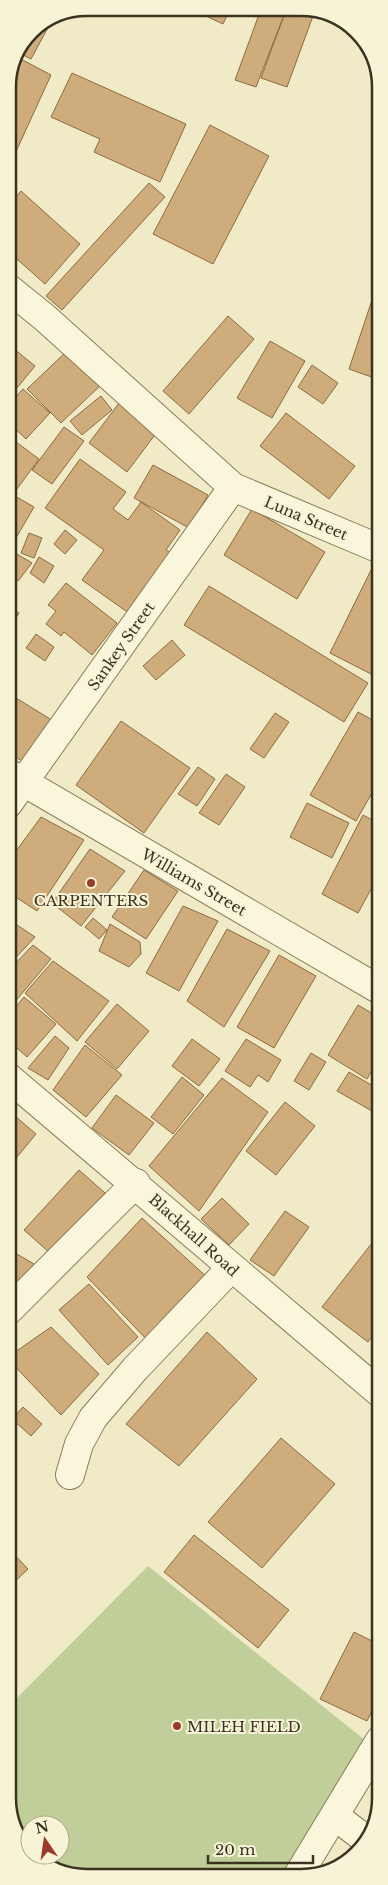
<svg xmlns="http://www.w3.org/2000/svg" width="388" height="1885" font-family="'Libre Baskerville',serif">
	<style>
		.green { fill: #c0cf9a }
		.building { fill: #cfac7c; stroke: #8c6b41 }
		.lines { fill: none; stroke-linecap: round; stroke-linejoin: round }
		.minor-casing { stroke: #8c7d5c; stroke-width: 30 }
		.tertiary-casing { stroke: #8c7d5c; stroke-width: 30 }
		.minor { stroke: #faf6db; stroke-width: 28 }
		.tertiary { stroke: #faf6db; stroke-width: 28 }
		.poi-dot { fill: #9d3b2a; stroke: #f7f3d7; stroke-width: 2 }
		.labels { text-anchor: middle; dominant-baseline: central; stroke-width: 4; stroke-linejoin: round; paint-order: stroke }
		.street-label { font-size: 15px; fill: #3c3220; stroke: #f7f3d7 }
		.poi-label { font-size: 15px; fill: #3c3220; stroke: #f7f3d7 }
		.rim { fill: none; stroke: #3c3220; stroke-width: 2.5 }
	</style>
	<rect width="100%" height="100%" fill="#f0eac7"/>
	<path class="green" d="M148 1566 371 1745 283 1877 71 1876 36 1855H60V1825H30V1851L27 1848 8 1808V1707Z"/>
	<path class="building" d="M191 9H230L223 24Z
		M261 9 286 10 256 87 235 80Z
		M286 10H296L313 16 287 87 261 78Z
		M51 22 31 59 21 54 31 31Z
		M19 58 51 75 8 169V82Z
		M72 73 186 124 160 182 94 152 100 139 51 117Z
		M210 125 269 156 213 264 153 234Z
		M149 183 165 197 62 310 46 296Z
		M21 191 80 244 45 284 8 251V206Z
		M380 276V380L349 369Z
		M228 316 254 339 189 414 163 391Z
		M270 341 305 361 272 418 237 398Z
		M8 344 35 366 8 399Z
		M69 349 103 383 61 423 27 389Z
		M312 365 338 383 323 404 298 387Z
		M23 389 50 413 26 439 8 422V405Z
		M101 396 112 410 82 435 70 421Z
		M119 403 157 432 127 472 89 443Z
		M286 413 355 466 329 499 260 446Z
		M64 427 84 441 52 484 32 470Z
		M8 436 39 459 14 493 8 489Z
		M80 459 126 492 113 509 128 520 141 502 180 530 166 550 175 556 133 616 82 580 104 550 45 508Z
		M153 465 208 495 189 528 134 498Z
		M8 492 34 507 16 538 8 533Z
		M252 509 325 552 297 599 224 555Z
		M65 530 77 540 65 554 54 544Z
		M29 533 42 538 34 558 21 553Z
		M17 554 32 563 18 581 8 574V568Z
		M378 556 380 557V656L371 674 330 653Z
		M39 557 54 566 44 583 30 573Z
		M66 583 117 623 92 655 64 632 61 636 46 624 56 611 48 605Z
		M209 586 368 683 344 722 184 625Z
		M8 606 19 613 8 631Z
		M36 634 54 647 45 661 26 648Z
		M172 640 185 655 156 680 143 666Z
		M8 693 55 722 28 765 8 752Z
		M358 712 380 724V779L356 821 310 795Z
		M275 713 289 722 264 758 250 749Z
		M121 721 190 768 144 833 76 785Z
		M198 767 215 779 197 806 178 794Z
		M226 774 245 787 219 825 199 813Z
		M307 803 349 823 332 858 290 837Z
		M363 815 380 824V873L358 913 322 894Z
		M41 817 84 840 37 911 8 892V862Z
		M90 849 125 871 81 926 52 903Z
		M144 870 178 891 146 939 112 917Z
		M183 906 218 921 179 991 146 973Z
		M93 918 107 930 99 939 85 927Z
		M8 919 35 937 8 966Z
		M110 924 140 942 141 954 129 967 99 951Z
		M227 929 270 951 224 1027 187 1001Z
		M33 945 51 959 8 1010V971Z
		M279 955 316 976 274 1048 237 1027Z
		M53 961 109 1001 77 1041 25 993Z
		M24 997 56 1024 27 1057 8 1040V1016Z
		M117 1004 149 1031 117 1069 85 1042Z
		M358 1005 380 1018V1057L367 1079 328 1055Z
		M55 1036 69 1048 48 1080 28 1068Z
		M192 1039 220 1059 199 1086 172 1066Z
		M246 1039 281 1060 268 1082 258 1075 250 1087 225 1071Z
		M85 1045 122 1075 86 1117 53 1090Z
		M311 1053 326 1062 309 1090 294 1081Z
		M349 1072 380 1090V1096L372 1111 337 1091Z
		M182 1077 204 1095 173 1134 151 1117Z
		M222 1078 268 1112 199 1211 149 1166Z
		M116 1095 154 1123 129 1155 92 1128Z
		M285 1102 315 1126 276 1175 246 1151Z
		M8 1110 36 1134 8 1168Z
		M79 1170 105 1193 50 1253 24 1230Z
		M222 1198 249 1224 229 1245 201 1219Z
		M285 1211 309 1227 274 1276 250 1260Z
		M142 1218 209 1279 150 1343 87 1277Z
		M379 1234 380 1326 368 1342 322 1307Z
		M10 1250 34 1264 16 1295 8 1290Z
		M89 1284 138 1337 108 1365 59 1310Z
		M51 1327 99 1374 61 1415 8 1359V1357Z
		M207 1332 257 1379 179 1466 126 1424Z
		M23 1407 42 1424 31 1436 12 1419Z
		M281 1438 335 1484 262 1568 208 1522Z
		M194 1535 289 1610 258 1648 164 1572Z
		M8 1548 28 1569 8 1588Z
		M354 1632 380 1645V1695L367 1721 320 1699Z"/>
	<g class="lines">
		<defs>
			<path id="minor" d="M8 288 44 317 233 487 380 549
				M8 773 380 990
				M8 804 233 487
				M8 1311 136 1183
				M70 1475 79 1444 93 1418 135 1369 231 1268
				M335 1816 365 1839
				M297 1877 380 1740"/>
			<path id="tertiary" d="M8 1077 380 1393"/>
		</defs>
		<use href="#minor" class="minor-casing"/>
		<use href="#tertiary" class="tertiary-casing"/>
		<use href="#minor" class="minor"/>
		<use href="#tertiary" class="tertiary"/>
	</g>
	<g class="poi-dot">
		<circle cx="91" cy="883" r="5"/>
		<circle cx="177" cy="1726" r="5"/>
	</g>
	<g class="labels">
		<g class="street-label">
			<text transform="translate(306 518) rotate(23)">Luna Street</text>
			<text transform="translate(121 646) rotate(-55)">Sankey Street</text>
			<text transform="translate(194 882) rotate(30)">Williams Street</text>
			<text transform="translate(194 1235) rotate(42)">Blackhall Road</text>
		</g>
		<g class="poi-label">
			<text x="91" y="900">CARPENTERS</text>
			<text x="187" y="1726" text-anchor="start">MILEH FIELD</text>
		</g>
	</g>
	<path d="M0 0H388V1885H0ZM87 16H301A71 71 0 0 1 372 87V1798A71 71 0 0 1 301 1869H87A71 71 0 0 1 16 1798V87A71 71 0 0 1 87 16Z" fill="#f7f3d7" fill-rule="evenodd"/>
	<path class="rim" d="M87 16H301A71 71 0 0 1 372 87V1798A71 71 0 0 1 301 1869H87A71 71 0 0 1 16 1798V87A71 71 0 0 1 87 16Z"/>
	<g transform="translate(45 1840) rotate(347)"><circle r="24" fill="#f7f3d7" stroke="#aca68e"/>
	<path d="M0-4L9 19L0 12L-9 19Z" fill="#9d3b2a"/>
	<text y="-8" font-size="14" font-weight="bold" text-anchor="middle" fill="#3c3220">N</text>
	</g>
	<path d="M208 1855v8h105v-8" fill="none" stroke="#3c3220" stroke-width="2.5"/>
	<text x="215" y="1855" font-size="15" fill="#3c3220" stroke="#f7f3d7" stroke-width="4" paint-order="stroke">20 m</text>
</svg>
